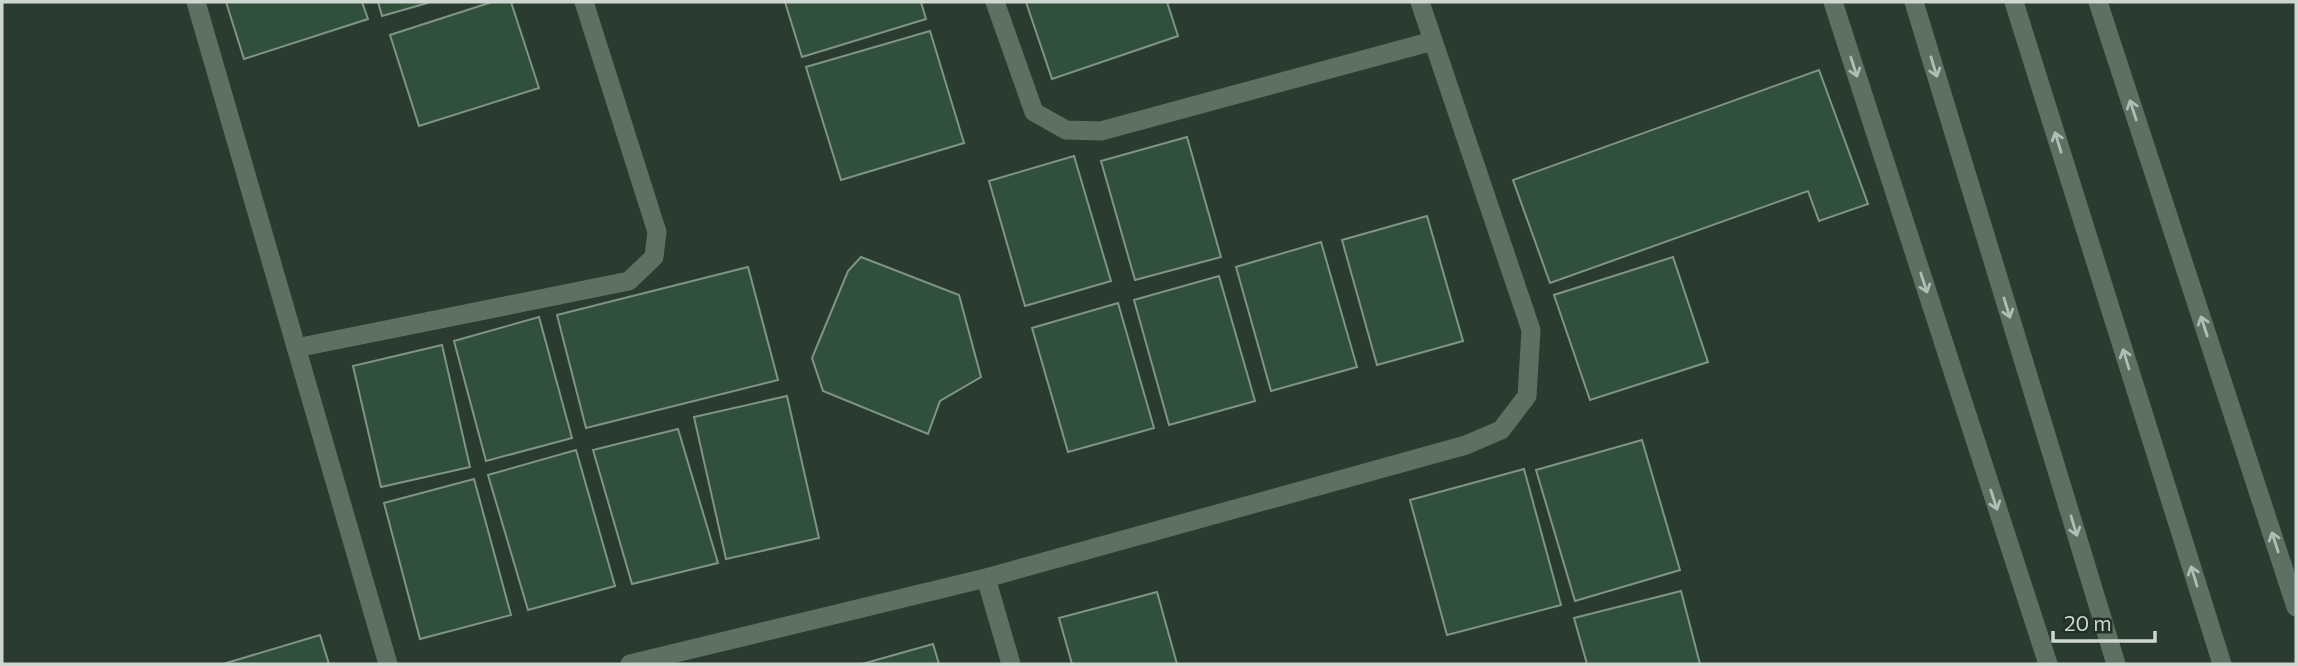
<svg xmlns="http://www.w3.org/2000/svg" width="2298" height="666" font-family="Commissioner,sans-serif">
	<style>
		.building { fill: #30503c; stroke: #7f9486; stroke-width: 2 }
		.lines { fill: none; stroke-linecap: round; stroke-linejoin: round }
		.minor { stroke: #5d7163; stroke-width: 19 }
		.tertiary { stroke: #5d7163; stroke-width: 19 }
		.oneway { stroke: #b0beb5 }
	</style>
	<rect width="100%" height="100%" fill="#2a3c30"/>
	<path class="building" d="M226 2H362L368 19 244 59Z
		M378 2H431L382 16Z
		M492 2H511L539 88 419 126 390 35Z
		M785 2H921L926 19 802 57Z
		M1026 2H1167L1178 36 1052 79Z
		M930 31 964 143 841 180 806 67Z
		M1819 70 1868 204 1819 221 1808 191 1550 283 1513 180Z
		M1187 137 1221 257 1135 280 1101 161Z
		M1074 156 1111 281 1025 306 989 181Z
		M1427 216 1463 341 1377 365 1342 240Z
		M1321 242 1357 367 1271 391 1236 267Z
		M861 257 959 295 981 377 940 401 928 434 823 391 812 358 848 271Z
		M1673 257 1708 362 1590 400 1554 295Z
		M748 267 778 380 586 428 557 315Z
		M1219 276 1255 401 1169 425 1134 300Z
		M1118 303 1154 428 1068 452 1032 328Z
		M539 317 572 438 486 461 454 341Z
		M442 345 470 467 381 487 353 366Z
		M787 396 819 538 726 559 694 417Z
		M678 429 718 563 632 584 593 450Z
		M1642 440 1680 570 1575 601 1536 470Z
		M576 450 615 586 528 610 488 475Z
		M1524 469 1561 605 1447 635 1410 500Z
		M474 479 511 615 420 639 384 503Z
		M1681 591 1700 664H1587L1574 618Z
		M1157 592 1177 664H1072L1059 618Z
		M320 635 329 664H223Z
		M933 644 939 664H862Z"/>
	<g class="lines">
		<path class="minor" d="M196 2 388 664
			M995 2 1034 112 1066 130 1101 131 1433 41
			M1833 2 2048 664
			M2098 2 2296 607
			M296 348 629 281 654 257 657 232 584 2
			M986 578 1011 664
			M630 664 986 578 1466 445 1501 430 1527 396 1531 330 1420 2"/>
		<path class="tertiary" d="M1914 2 2116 664
			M2014 2 2222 664"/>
	</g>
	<defs><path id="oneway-shaft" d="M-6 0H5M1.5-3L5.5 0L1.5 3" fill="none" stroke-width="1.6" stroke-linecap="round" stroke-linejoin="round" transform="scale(1.75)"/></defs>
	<g class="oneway">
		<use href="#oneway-shaft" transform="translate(1854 67) rotate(72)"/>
		<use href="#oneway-shaft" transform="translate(1934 67) rotate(73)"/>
		<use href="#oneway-shaft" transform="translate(2133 110) rotate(-108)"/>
		<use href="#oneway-shaft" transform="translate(2058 142) rotate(-107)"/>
		<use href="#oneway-shaft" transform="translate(1924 283) rotate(72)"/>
		<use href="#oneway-shaft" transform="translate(2007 308) rotate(73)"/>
		<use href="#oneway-shaft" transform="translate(2204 326) rotate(-108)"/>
		<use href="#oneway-shaft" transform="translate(2126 359) rotate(-107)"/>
		<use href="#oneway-shaft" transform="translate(1994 500) rotate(72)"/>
		<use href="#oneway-shaft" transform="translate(2074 526) rotate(73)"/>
		<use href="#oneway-shaft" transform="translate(2275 542) rotate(-108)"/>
		<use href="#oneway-shaft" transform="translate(2194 576) rotate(-107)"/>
	</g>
	<rect width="2298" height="666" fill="none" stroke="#ccd7d0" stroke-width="7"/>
	<path d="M2053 631v10h102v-10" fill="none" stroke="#ccd7d0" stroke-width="3.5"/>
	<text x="2064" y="631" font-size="21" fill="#ccd7d0" stroke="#203226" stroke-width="5" paint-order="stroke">20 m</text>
</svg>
